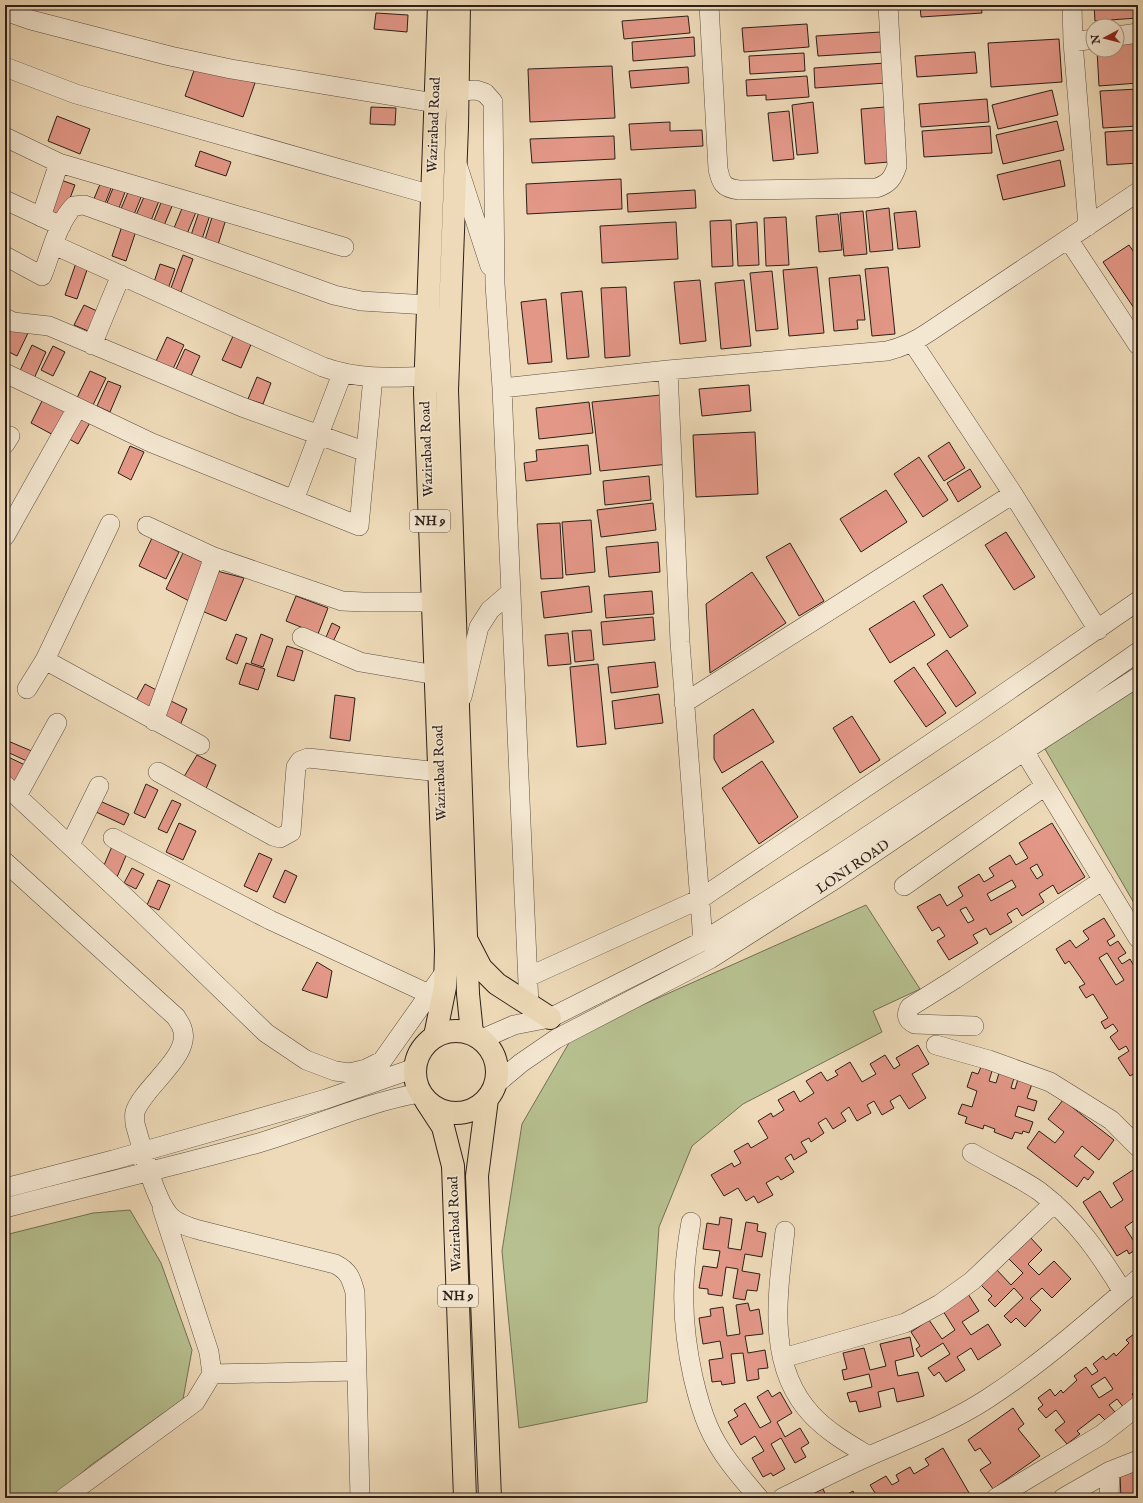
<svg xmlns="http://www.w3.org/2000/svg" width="1143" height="1503" font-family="'IM FELL English',serif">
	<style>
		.green { fill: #b7c090; stroke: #727054 }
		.building { fill: #e39787; stroke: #2c1f19; fill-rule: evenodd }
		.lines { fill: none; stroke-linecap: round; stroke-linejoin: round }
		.minor-casing { stroke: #5c4e41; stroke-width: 20 }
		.major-casing { stroke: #2c1f19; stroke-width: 24 }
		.highway-casing { stroke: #2c1f19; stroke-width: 24 }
		.minor { stroke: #f4e7d1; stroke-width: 19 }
		.major { stroke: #eedab8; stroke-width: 22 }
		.highway { stroke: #eedab8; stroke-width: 22 }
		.labels { text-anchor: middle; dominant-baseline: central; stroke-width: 3; stroke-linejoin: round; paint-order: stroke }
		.shield { fill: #f4e7d1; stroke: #685b50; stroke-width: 1 }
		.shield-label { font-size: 13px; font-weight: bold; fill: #2c1f19 }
		.street-label { font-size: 14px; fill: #2c1f19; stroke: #f4e7d1 }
	</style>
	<rect width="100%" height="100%" fill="#eedab8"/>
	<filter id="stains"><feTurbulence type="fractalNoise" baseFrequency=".005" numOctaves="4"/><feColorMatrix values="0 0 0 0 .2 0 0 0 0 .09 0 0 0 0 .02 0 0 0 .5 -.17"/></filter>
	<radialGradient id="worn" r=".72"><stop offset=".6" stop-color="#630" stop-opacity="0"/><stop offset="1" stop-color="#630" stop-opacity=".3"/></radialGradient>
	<path class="green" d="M1138 680V910L1045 749Z
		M866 905 920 989 873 1011 882 1032 743 1104 692 1146 659 1227 647 1402 519 1428 502 1251 522 1124 573 1036Z
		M130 1210 161 1263 192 1350 183 1399 91 1465 52 1498H5V1235L93 1213Z"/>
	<path class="building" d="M631 5H663L631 9Z
		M920 5H981L982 13 921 17Z
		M1094 5H1138V18L1095 21Z
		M376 13 408 15 407 32 374 29Z
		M688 16 690 33 624 39 622 21Z
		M807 24 809 47 744 52 742 28Z
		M881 32 882 52 818 56 816 36Z
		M694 37 695 56 633 61 632 42Z
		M1059 39 1062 82 991 87 988 43Z
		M1138 42V83L1099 86 1097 50H1117V43Z
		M975 52 977 73 917 77 915 56Z
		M804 53 805 71 750 74 749 56Z
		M197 62 255 83 243 117 185 96Z
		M885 63 886 83 815 88 814 68Z
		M612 66 615 118 530 122 528 69Z
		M688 67 689 83 631 88 629 71Z
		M807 76 809 97 766 100V95L747 96 746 80Z
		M1138 89V126L1103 128 1100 91Z
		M1052 90 1058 115 998 129 992 105Z
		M987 99 989 122 921 127 919 104Z
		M813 102 818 153 797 155 792 105Z
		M371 107 396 108 395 125 370 124Z
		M885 107 889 162 865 164 861 109Z
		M789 111 794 159 773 161 768 113Z
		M57 116 90 129 80 154 48 141Z
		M1057 121 1064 150 1003 164 996 135Z
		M670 122V131L702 130 703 146 631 150 629 124Z
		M990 126 992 153 924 157 922 131Z
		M1138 130V163L1107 165 1105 132Z
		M614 136 615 159 532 163 530 139Z
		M200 151 231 162 226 176 195 166Z
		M1060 160 1065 186 1003 200 997 175Z
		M103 177 114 181 102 211 91 206Z
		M58 179 75 185 61 222 44 215Z
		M621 179 622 209 527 214 526 184Z
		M116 181 128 184 116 216 104 210Z
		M131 185 144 190 131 222 118 216Z
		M147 190 161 196 148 228 133 222Z
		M695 190 696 208 628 212 627 194Z
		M164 195 175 199 161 233 151 228Z
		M185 201 198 207 185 239 172 233Z
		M201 206 212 209 200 245 189 241Z
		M889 208 893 250 870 252 866 211Z
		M214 211 227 216 216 251 203 246Z
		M863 211 867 254 844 256 840 213Z
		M916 211 920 247 898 249 894 213Z
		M838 214 842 250 819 252 816 216Z
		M786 217 789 265 766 266 764 218Z
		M731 220 733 266 712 267 710 221Z
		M676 222 678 259 602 263 600 226Z
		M757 222 759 265 738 266 736 224Z
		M122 226 136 231 126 261 112 256Z
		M1129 245 1138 258V314L1103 262Z
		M183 255 193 259 181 292 171 288Z
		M76 263 88 267 77 299 65 295Z
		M160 264 175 269 168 289 153 285Z
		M817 267 824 333 789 336 783 270Z
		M888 267 895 334 872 336 865 269Z
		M772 271 778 329 756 331 750 273Z
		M860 275 865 320H857L858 329 834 331 829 278Z
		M700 280 706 341 680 344 674 282Z
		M744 280 751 346 721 349 715 283Z
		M626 287 630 356 605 358 601 288Z
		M582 291 589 357 567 359 561 293Z
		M546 299 552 362 528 364 521 302Z
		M84 305 97 311 88 331 74 325Z
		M12 325 28 333 17 356 5 350V339Z
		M234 334 252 342 241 368 222 360Z
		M167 337 184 345 173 369 156 361Z
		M32 345 46 352 32 383 17 377Z
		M53 346 65 352 53 376 41 370Z
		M185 349 200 356 190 378 175 371Z
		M90 371 106 378 93 405 77 398Z
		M257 377 271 383 263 404 248 399Z
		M108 381 121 386 110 412 97 406Z
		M749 385 751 411 702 416 699 389Z
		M45 395 73 410 59 438 31 423Z
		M661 395 669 464 600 471 592 402Z
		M589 402 593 433 539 439 536 408Z
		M78 411 92 419 78 444 64 436Z
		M755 432 758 494 696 497 693 435Z
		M949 442 965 468 944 481 928 456Z
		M588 445 591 474 526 481 524 463 537 461 536 450Z
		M130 446 144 452 131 480 118 473Z
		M919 457 948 500 923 517 894 474Z
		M970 469 981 487 958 502 947 483Z
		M649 476 651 500 605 505 603 481Z
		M886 490 907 522 861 552 840 519Z
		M653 503 656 530 601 537 597 510Z
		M591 520 595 572 566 575 562 522Z
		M560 523 563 578 541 579 537 524Z
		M1006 532 1035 577 1014 590 985 545Z
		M152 538 179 552 166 579 139 566Z
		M658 542 660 572 609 577 606 547Z
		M790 543 824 601 799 616 766 557Z
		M183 553 211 566 193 603 166 589Z
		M217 571 244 578 226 621 202 611Z
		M752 572 786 623 710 673 706 604Z
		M942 584 968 626 950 638 923 596Z
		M589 586 592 612 544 618 541 592Z
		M652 591 654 614 606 618 604 595Z
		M296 596 328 608 318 634 286 621Z
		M914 601 935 635 890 663 869 629Z
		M653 617 655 640 603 645 601 622Z
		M332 623 340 627 331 646 324 642Z
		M591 630 594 660 575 662 572 631Z
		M568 633 571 664 548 666 545 635Z
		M236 634 247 638 237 664 226 659Z
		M261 634 273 639 263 667 251 663Z
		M287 646 303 651 294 681 277 676Z
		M947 650 976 693 956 707 927 664Z
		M655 662 658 687 611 693 608 667Z
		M246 663 265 669 258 690 239 684Z
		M598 664 606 744 577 747 570 667Z
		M914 667 946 713 926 727 894 681Z
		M145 684 162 693 150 716 133 706Z
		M659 694 663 723 615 729 612 701Z
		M335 695 355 698 350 741 330 738Z
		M167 699 187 709 178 730 157 720Z
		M753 709 774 742 722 773 714 759V735Z
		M852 716 880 760 860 773 833 728Z
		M8 741 34 752 29 762 5 751Z
		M197 755 216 765 205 791 182 780Z
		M6 756 25 765 16 783 5 778Z
		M762 761 798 817 759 844 722 788Z
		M146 784 158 790 145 818 134 813Z
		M172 800 181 804 167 833 158 829Z
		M100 801 129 814 124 825 96 812Z
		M179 823 196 831 183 860 166 852Z
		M1052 823 1085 877 1058 894 1053 885 1039 894 1044 902 1022 916 1017 908 1007 914 1012 922 990 935 986 928 973 935 978 943 949 960 937 941 945 936 939 927 932 931 917 907 940 894 947 906 963 896 958 887 979 874 984 882 994 876 989 868 1010 855 1016 865 1028 858 1019 843ZM1037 864 1043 875 1037 879 1030 868ZM1012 880 1016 887 991 901 987 894ZM966 907 974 920 968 923 960 910Z
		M113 844 128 851 117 877 102 870Z
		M259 853 272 859 257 892 244 886Z
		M132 868 144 874 136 889 124 883Z
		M285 870 297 876 285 903 273 897Z
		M158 880 170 885 159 910 147 905Z
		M1104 918 1115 936 1107 941 1110 946 1118 941 1126 953 1118 958 1122 964 1130 959 1138 973V1071L1130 1076 1118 1058 1129 1051 1126 1046 1119 1050 1110 1037 1118 1031 1113 1024 1105 1029 1101 1022 1108 1018 1093 994 1086 998 1079 987 1085 984 1069 961 1065 964 1056 949 1070 940 1076 948 1089 939 1083 931ZM1107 953 1124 980 1116 985 1099 958Z
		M317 962 332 971 327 998 302 990Z
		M918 1045 929 1064 912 1074 926 1098 909 1109 900 1095 890 1101 894 1108 882 1115 874 1101 867 1105 871 1113 857 1121 849 1107 841 1113 846 1121 833 1129 826 1118 818 1123 824 1133 811 1142 809 1138 801 1142 807 1152 794 1160 791 1154 785 1158 794 1172 781 1180 778 1176 766 1183 773 1195 758 1203 754 1196 746 1201 738 1188 724 1196 711 1175 732 1163 734 1167 741 1163 734 1151 748 1143 751 1148 768 1138 758 1121 771 1113 773 1117 784 1110 778 1100 794 1091 800 1102 814 1093 806 1081 821 1072 827 1081 838 1075 835 1071 850 1062 862 1082 876 1074 870 1064 885 1055 894 1069 900 1065 896 1058Z
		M981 1067 992 1071 989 1081 996 1083 999 1073 1014 1078 1011 1088 1015 1089 1018 1079 1032 1084 1027 1098 1037 1101 1034 1111 1018 1106 1015 1116 1033 1122 1029 1133 1023 1131 1022 1134 1015 1132 1012 1139 994 1132 995 1129 984 1125 983 1129 965 1123 967 1117 958 1114 962 1104 972 1107 977 1091 967 1087 972 1072 978 1074Z
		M1063 1100 1114 1140 1099 1160 1082 1146 1074 1156 1094 1172 1088 1180 1084 1177 1077 1187 1027 1148 1039 1131 1055 1143 1064 1132 1048 1119Z
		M1133 1170 1138 1178V1225L1135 1220 1125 1227 1138 1248 1129 1254 1127 1250 1117 1256 1083 1202 1100 1191 1111 1208 1123 1200 1113 1183Z
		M720 1217 732 1219 728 1248 741 1250 746 1222 758 1224 757 1231 766 1233 762 1257 745 1254 742 1271 760 1274 757 1291 747 1290 745 1300 733 1298 738 1269 726 1267 722 1296 708 1294V1289L699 1288 703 1266 717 1268 720 1251 703 1249 707 1223 719 1225Z
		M1029 1236 1042 1250 1028 1264 1039 1275 1054 1261 1071 1279 1052 1298 1042 1288 1030 1299 1041 1310 1025 1327 1016 1318 1011 1323 1004 1316 1023 1298 1014 1288 995 1307 988 1300 992 1296 980 1284 996 1269 1011 1285 1023 1273 1007 1257Z
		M968 1294 979 1311 962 1322 971 1335 988 1324 1001 1345 978 1360 971 1348 957 1357 965 1370 946 1382 939 1372 934 1376 928 1368 950 1354 943 1343 921 1357 916 1349 920 1346 911 1332 929 1320 942 1339 955 1330 943 1311Z
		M748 1303 750 1311 759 1309 763 1334 745 1336 748 1353 765 1350 768 1368 758 1369 759 1379 747 1381 743 1353 731 1354 735 1383 722 1385 721 1381 712 1382 709 1360 723 1358 720 1341 703 1344 699 1318 711 1316 710 1309 723 1307 727 1336 740 1334 736 1305Z
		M1138 1331V1389L1132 1394 1135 1398 1124 1408 1117 1399 1109 1405 1115 1412 1105 1420 1099 1414 1077 1431 1080 1434 1067 1444 1055 1430 1065 1422 1056 1410 1046 1418 1038 1409 1043 1405 1038 1398 1050 1389 1055 1396 1061 1390 1063 1393 1077 1380 1074 1376 1086 1367 1092 1375 1098 1371 1093 1364 1103 1356 1106 1360 1114 1353 1116 1356 1129 1343 1126 1340ZM1105 1377 1113 1389 1099 1398 1091 1386Z
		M910 1337 914 1356 895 1361 898 1376 918 1372 924 1396 897 1402 894 1388 878 1392 881 1407 859 1412 856 1401 850 1402 847 1393 872 1387 869 1374 844 1380 842 1370 847 1369 843 1353 864 1348 870 1370 886 1366 880 1344Z
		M768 1390 772 1397 780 1392 792 1413 777 1422 785 1437 800 1428 809 1443 801 1448 806 1457 795 1463 781 1438 771 1444 785 1469 773 1476 771 1473 763 1477 752 1458 764 1451 755 1436 741 1445 728 1422 738 1416 734 1410 745 1403 760 1428 771 1422 757 1397Z
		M1013 1408 1024 1424 1018 1429 1040 1456 993 1489 980 1470 991 1463 980 1448 975 1451 968 1440Z
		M943 1448 972 1498H867L875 1493 870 1485 886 1476 892 1485 899 1481 896 1475 910 1467 914 1474 929 1465 925 1459Z
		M1138 1471V1498H1121L1120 1475Z
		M823 1489 827 1498H803Z
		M853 1491 856 1498H841Z"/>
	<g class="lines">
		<defs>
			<path id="minor" d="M709 5 718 169C721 183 723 188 739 190L876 188C889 184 893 178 897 166L888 5
				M1072 5 1073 42 1088 226
				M5 11 31 20 170 56 231 69 435 103
				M1117 36 1138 33
				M1073 42 1093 39
				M5 67 76 94 432 195
				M444 92 476 90 485 93 493 102 495 284 502 388 529 1006
				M5 137 59 163 344 247
				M458 167 490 266
				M5 200 61 226
				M41 217 59 163
				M1068 239 1138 345
				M54 245 323 367C361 381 401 377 440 376
				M5 256 42 276C51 254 57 223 74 206L84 205 334 295 361 301 428 305
				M5 318 13 322 49 326 242 407 366 452
				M913 343 1013 494 1098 630
				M92 345 121 275
				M668 370 680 642 703 941
				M5 373 152 443 359 526 373 377
				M502 388 668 370 887 351C903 347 916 341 929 332L1138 192
				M5 444 10 436
				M294 500 342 374
				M147 526 214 557 342 601 363 602H447
				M5 536 77 408
				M302 637 360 662 436 675
				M45 660 200 745
				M27 689 45 660 110 524
				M462 697 479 627 490 610 511 592
				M684 703 1013 494
				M154 721 214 557
				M1024 751 1138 938
				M158 772 273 836 280 838 291 832 296 767 300 761 308 758 440 772
				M5 785 140 911 266 1033 306 1060 335 1071 350 1073 366 1069 382 1061 445 972
				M17 796 57 723
				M113 838 270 920 429 994
				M70 845 99 786
				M5 862 176 1017C178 1021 181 1024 182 1028 193 1055 143 1087 135 1112 134 1116 135 1120 135 1124 142 1147 155 1202 171 1217 178 1224 189 1227 199 1230L335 1264C349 1271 351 1278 355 1292L360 1498
				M904 886 1045 786
				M528 977 700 899 973 715 1138 601
				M974 1026 915 1024C906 1020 906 1014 910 1007L955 979 1103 880
				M482 1039 514 1025 550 1018 703 941 833 859 1015 738 1138 652
				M936 1045 989 1060 1050 1082 1111 1120 1138 1147
				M496 1084 521 1063 556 1039 710 959 837 878 1024 751 1138 677
				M972 1153C994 1166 1019 1177 1039 1191 1075 1218 1100 1254 1123 1292
				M5 1188 113 1160 326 1099 415 1068
				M5 1208C88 1186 172 1167 255 1144 311 1128 363 1103 420 1093
				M691 1222C681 1278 681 1322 693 1377 697 1394 701 1410 708 1426 720 1454 740 1476 759 1498
				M785 1231C778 1293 765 1365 812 1415 828 1432 849 1444 869 1456
				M783 1358 905 1323 940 1304 972 1281 1054 1203
				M212 1374 357 1371
				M64 1498 195 1402 212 1374 209 1352 162 1208
				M782 1498C811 1484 840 1469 869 1456 910 1438 950 1423 987 1399 1041 1364 1089 1321 1138 1279
				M996 1498 1101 1435 1138 1406
				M1063 1498 1110 1471
				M1109 1498 1110 1471 1138 1460"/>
			<path id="major" d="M466 939 481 968 497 984 550 1018"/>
			<path id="highway" d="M459 5 457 126 447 390 468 994 472 1033
				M415 1072a41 41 0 1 1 82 0a41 41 0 1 1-82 0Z
				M435 1036 445 987 446 950 425 393 439 5
				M487 1099 477 1176 490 1498
				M426 1101 443 1127 453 1166 465 1498"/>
		</defs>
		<use href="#minor" class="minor-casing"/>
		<use href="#major" class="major-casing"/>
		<use href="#highway" class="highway-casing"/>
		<use href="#minor" class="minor"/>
		<use href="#major" class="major"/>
		<use href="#highway" class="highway"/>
	</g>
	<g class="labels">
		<g class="shield">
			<rect x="410" y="510" width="40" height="22" rx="3"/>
			<rect x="438" y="1285" width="40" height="22" rx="3"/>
		</g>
		<g class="shield-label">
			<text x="430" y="521">NH 9</text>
			<text x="458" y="1296">NH 9</text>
		</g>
		<g class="street-label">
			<text transform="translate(434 125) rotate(-88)">Wazirabad Road</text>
			<text transform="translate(427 449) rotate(-92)">Wazirabad Road</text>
			<text transform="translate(440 773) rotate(-92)">Wazirabad Road</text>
			<text transform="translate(853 867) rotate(-34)">LONI ROAD</text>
			<text transform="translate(455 1224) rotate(-92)">Wazirabad Road</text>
		</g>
	</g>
	<rect width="1143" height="1503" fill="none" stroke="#eedab8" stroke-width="20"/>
	<rect x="6" y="6" width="1131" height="1491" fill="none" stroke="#2c1f19" stroke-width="2"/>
	<rect x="10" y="10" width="1123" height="1483" fill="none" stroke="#2c1f19"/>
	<g transform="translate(1105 38) rotate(263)"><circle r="19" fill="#f4e7d1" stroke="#a49787"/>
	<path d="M0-3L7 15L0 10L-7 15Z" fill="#8f2418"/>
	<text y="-6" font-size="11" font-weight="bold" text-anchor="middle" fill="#2c1f19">N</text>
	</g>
	<rect width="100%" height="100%" filter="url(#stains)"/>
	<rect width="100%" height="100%" fill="url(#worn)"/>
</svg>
